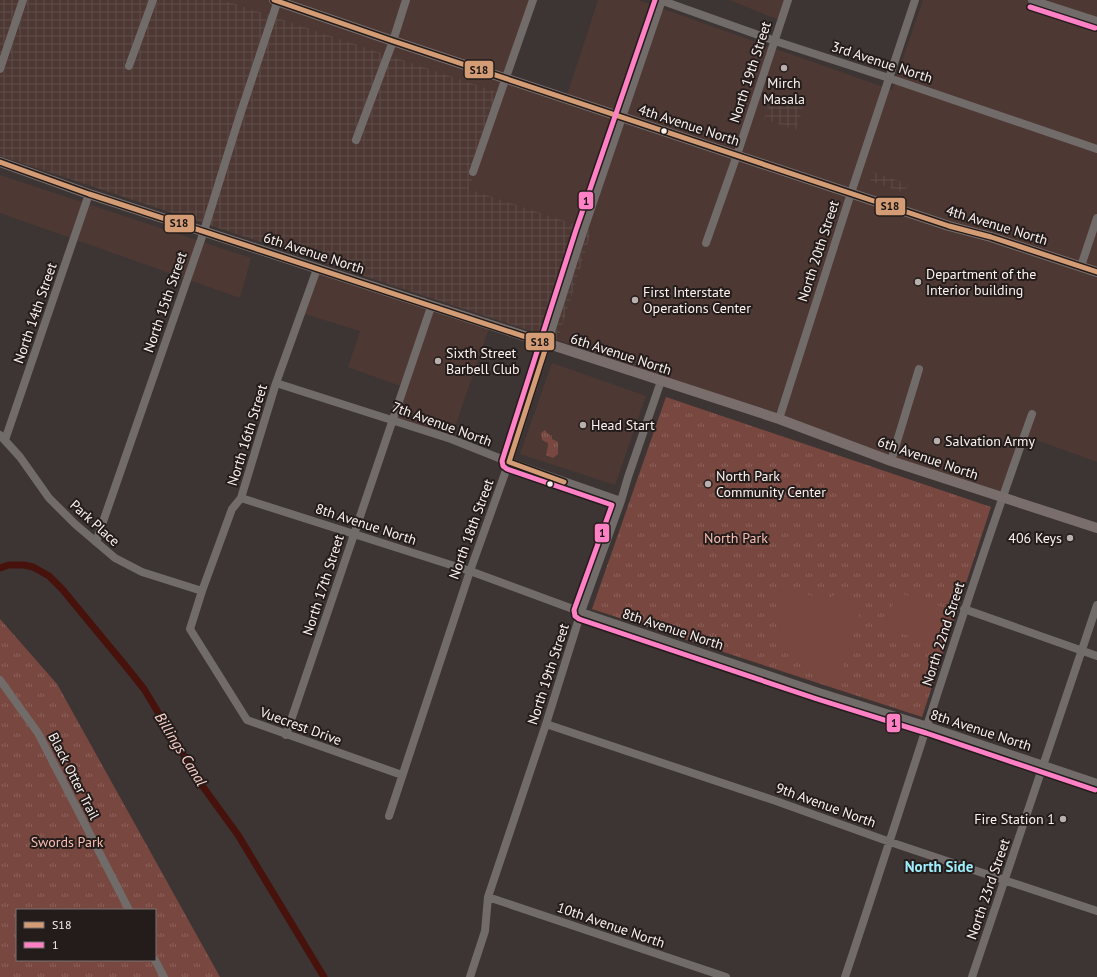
<svg xmlns="http://www.w3.org/2000/svg" width="1097" height="977" font-family="'PT Sans',sans-serif">
	<style>
		.built { fill: #4d3834 }
		.industrial { fill: url(#industrial-grid) }
		.grass { fill: url(#grass-tufts); fill-rule: evenodd }
		.pitch { fill: #78473f }
		.lines { fill: none; stroke-linecap: round; stroke-linejoin: round }
		.canal { stroke: #48120c; stroke-width: 7 }
		.minor { stroke: #716b69; stroke-width: 8 }
		.major { stroke: #796e6c; stroke-width: 10 }
		.bus-1-casing { stroke: #231c1a; stroke-width: 8 }
		.bus-2-casing { stroke: #231c1a; stroke-width: 8 }
		.bus-1 { stroke: #d39c74; stroke-width: 5 }
		.bus-2 { stroke: #ff80c5; stroke-width: 5 }
		.poi-dot { fill: #b9b0ae; stroke: #231c1a; stroke-width: 1.5 }
		.bus-dot { fill: #fcf2f0; stroke: #231c1a; stroke-width: 1.5 }
		.labels { text-anchor: middle; dominant-baseline: central; stroke-width: 4; stroke-linejoin: round; paint-order: stroke }
		.street-label { font-size: 14px; fill: #fcf2f0; stroke: #231c1a }
		.poi-label { font-size: 14px; fill: #fcf2f0; stroke: #231c1a; text-anchor: start }
		.park-label { font-size: 14px; fill: #fbbfb4; stroke: #231c1a }
		.water-label { font-size: 15px; font-style: italic; fill: #f8cfc8; stroke: #231c1a }
		.neighbourhood-label { font-size: 15px; font-weight: bold; fill: #9feefd; stroke: #231c1a }
		.line-badge { stroke: #231c1a; stroke-width: 1.5 }
		.pale-badge-label { font-size: 11px; text-anchor: middle; font-weight: bold; fill: #111 }
	</style>
	<defs>
		<pattern id="industrial-grid" width="8" height="8" patternUnits="userSpaceOnUse"><rect width="8" height="8" fill="#4d3834"/><path d="M0 4h8M4 0v8" fill="none" stroke="#5f4c48"/></pattern>
		<pattern id="grass-tufts" width="24" height="20" patternUnits="userSpaceOnUse"><rect width="24" height="20" fill="#78473f"/><path d="M3 7l-1-3M5 7V3M7 7l1-3M15 17l-1-3M17 17v-4M19 17l1-3" fill="none" stroke="#8c625b"/></pattern>
	</defs>
	<rect width="100%" height="100%" fill="#3d3533"/>
	<path class="built" d="M224 0H533L506 78 566 98 598 0H638L892 90 923 0H1097V462L1025 436 1002 497 558 340 592 230 469 189 501 93Z
		M729 0H791L784 22Z
		M0 175 251 258 240 298 0 213Z
		M317 269 490 325 451 439 392 419 403 387 348 367 360 331 301 313Z
		M552 363 646 396 615 485 520 454Z"/>
	<path class="industrial" d="M0 0H224L501 93 469 189 592 230 558 340 0 156Z
		M771 97 803 108 796 130 764 119Z
		M873 172 908 184 905 193 870 181Z"/>
	<path class="grass" d="M666 397 991 507 922 717 592 609Z
		M545 430 547 433 552 436V439L558 442V454L553 458 546 455 548 446V443L542 440 541 433Z
		M0 619 57 684 220 977H0ZM17 910H155V960H17Z"/>
	<path class="pitch" d="M779 589 828 599 836 594 856 602 861 609 837 685 821 678 799 663 788 652 781 636 776 613Z
		M897 592 948 609 937 645 885 628Z"/>
	<g class="lines">
		<path class="canal" d="M0 568 9 565H24L33 567 49 576 62 589 124 664 144 689 201 784 238 835 324 977"/>
		<path class="minor" d="M660 0 775 41 889 78 1097 149
			M1032 0 1097 21
			M129 66 153 0
			M0 69 23 0
			M356 140 393 41 406 0
			M473 172 533 0
			M706 243 737 155 788 0
			M1081 266 1097 218
			M317 269 276 383 241 498 232 509 202 591 190 629 247 720 402 775
			M276 383 451 439 509 462 621 501
			M779 419 851 193 915 0
			M0 435 20 457 49 498 75 524 115 558 142 572 202 591
			M5 440 89 194
			M891 461 919 369
			M241 498 470 571 581 612 819 692 928 726 1097 783
			M96 542 204 231 239 118 278 0
			M964 609 1097 656
			M0 680 38 733 129 910
			M546 724 776 801 890 842 1097 911
			M286 735 431 307
			M389 816 470 571 509 462 583 232 662 0
			M488 897 726 977
			M155 960 164 977
			M470 977 485 931 488 897 546 724 581 612 621 501 628 477 661 381
			M845 977C908 789 965 600 1032 414
			M972 977 1097 605"/>
		<path class="major" d="M274 0 393 41 949 226 991 237 1097 272
			M0 162 89 194 779 419 891 461 1097 528"/>
		<defs>
			<path id="bus-1" d="M274 0 393 41 949 226 991 237 1097 272
				M0 162 89 194 547 344 509 462 564 482"/>
			<path id="bus-2" d="M655 0 576 230 502 461 503 466 507 469 612 505 574 610 575 616 579 619 817 699 926 733 1095 790
				M1030 7 1095 28"/>
		</defs>
		<use href="#bus-1" class="bus-1-casing"/>
		<use href="#bus-2" class="bus-2-casing"/>
		<use href="#bus-1" class="bus-1"/>
		<use href="#bus-2" class="bus-2"/>
	</g>
	<g class="poi-dot">
		<circle cx="784" cy="68" r="4"/>
		<circle cx="918" cy="282" r="4"/>
		<circle cx="635" cy="300" r="4"/>
		<circle cx="438" cy="361" r="4"/>
		<circle cx="583" cy="425" r="4"/>
		<circle cx="937" cy="441" r="4"/>
		<circle cx="708" cy="484" r="4"/>
		<circle cx="1070" cy="538" r="4"/>
		<circle cx="1063" cy="819" r="4"/>
	</g>
	<g class="bus-dot">
		<circle cx="664" cy="131" r="3.5"/>
		<circle cx="550" cy="484" r="3.5"/>
	</g>
	<g class="labels">
		<g class="street-label">
			<text transform="translate(882 62) rotate(18)">3rd Avenue North</text>
			<text transform="translate(750 72) rotate(-72)">North 19th Street</text>
			<text transform="translate(689 125) rotate(18)">4th Avenue North</text>
			<text transform="translate(997 225) rotate(17)">4th Avenue North</text>
			<text transform="translate(818 251) rotate(-72)">North 20th Street</text>
			<text transform="translate(314 253) rotate(18)">6th Avenue North</text>
			<text transform="translate(165 302) rotate(-71)">North 15th Street</text>
			<text transform="translate(35 313) rotate(-71)">North 14th Street</text>
			<text transform="translate(621 354) rotate(18)">6th Avenue North</text>
			<text transform="translate(442 424) rotate(20)">7th Avenue North</text>
			<text transform="translate(247 435) rotate(-73)">North 16th Street</text>
			<text transform="translate(928 458) rotate(19)">6th Avenue North</text>
			<text transform="translate(95 523) rotate(42)">Park Place</text>
			<text transform="translate(366 524) rotate(18)">8th Avenue North</text>
			<text transform="translate(471 529) rotate(-70)">North 18th Street</text>
			<text transform="translate(323 585) rotate(-72)">North 17th Street</text>
			<text transform="translate(673 629) rotate(18)">8th Avenue North</text>
			<text transform="translate(943 634) rotate(-72)">North 22nd Street</text>
			<text transform="translate(548 674) rotate(-72)">North 19th Street</text>
			<text transform="translate(301 726) rotate(20)">Vuecrest Drive</text>
			<text transform="translate(981 730) rotate(18)">8th Avenue North</text>
			<text transform="translate(74 776) rotate(63)">Black Otter Trail</text>
			<text transform="translate(826 805) rotate(20)">9th Avenue North</text>
			<text transform="translate(988 889) rotate(-71)">North 23rd Street</text>
			<text transform="translate(611 925) rotate(19)">10th Avenue North</text>
		</g>
		<g class="poi-label">
			<text x="784" y="83" text-anchor="middle">Mirch<tspan x="784" dy="16">Masala</tspan></text>
			<text x="926" y="274">Department of the<tspan x="926" dy="16">Interior building</tspan></text>
			<text x="643" y="292">First Interstate<tspan x="643" dy="16">Operations Center</tspan></text>
			<text x="446" y="353">Sixth Street<tspan x="446" dy="16">Barbell Club</tspan></text>
			<text x="591" y="425">Head Start</text>
			<text x="945" y="441">Salvation Army</text>
			<text x="716" y="476">North Park<tspan x="716" dy="16">Community Center</tspan></text>
			<text x="1062" y="538" text-anchor="end">406 Keys</text>
			<text x="1055" y="819" text-anchor="end">Fire Station 1</text>
		</g>
		<g class="park-label">
			<text x="736" y="538">North Park</text>
			<text x="67" y="842">Swords Park</text>
		</g>
		<g class="water-label">
			<text transform="translate(181 749) rotate(58)">Billings Canal</text>
		</g>
		<g class="neighbourhood-label">
			<text x="939" y="866">North Side</text>
		</g>
	</g>
	<g class="line-badge">
		<rect x="464" y="60" width="30" height="19" rx="4" fill="#d39c74"/>
		<rect x="578" y="191" width="16" height="19" rx="4" fill="#ff80c5"/>
		<rect x="875" y="197" width="31" height="19" rx="4" fill="#d39c74"/>
		<rect x="164" y="214" width="31" height="19" rx="4" fill="#d39c74"/>
		<rect x="525" y="332" width="30" height="19" rx="4" fill="#d39c74"/>
		<rect x="594" y="523" width="16" height="20" rx="4" fill="#ff80c5"/>
		<rect x="886" y="713" width="15" height="20" rx="4" fill="#ff80c5"/>
	</g>
	<g class="pale-badge-label">
		<text x="479" y="74">S18</text>
		<text x="586" y="205">1</text>
		<text x="890" y="210">S18</text>
		<text x="179" y="227">S18</text>
		<text x="540" y="346">S18</text>
		<text x="602" y="537">1</text>
		<text x="894" y="727">1</text>
	</g>
	<rect x="16" y="909" width="140" height="52" fill="#231c1a" stroke="#7a7270"/>
	<rect x="24" y="922" width="20" height="6" fill="#d39c74" stroke="#7a7270"/>
	<text x="52" y="929" font-size="12" fill="#fcf2f0">S18</text>
	<rect x="24" y="942" width="20" height="6" fill="#ff80c5" stroke="#7a7270"/>
	<text x="52" y="949" font-size="12" fill="#fcf2f0">1</text>
</svg>
